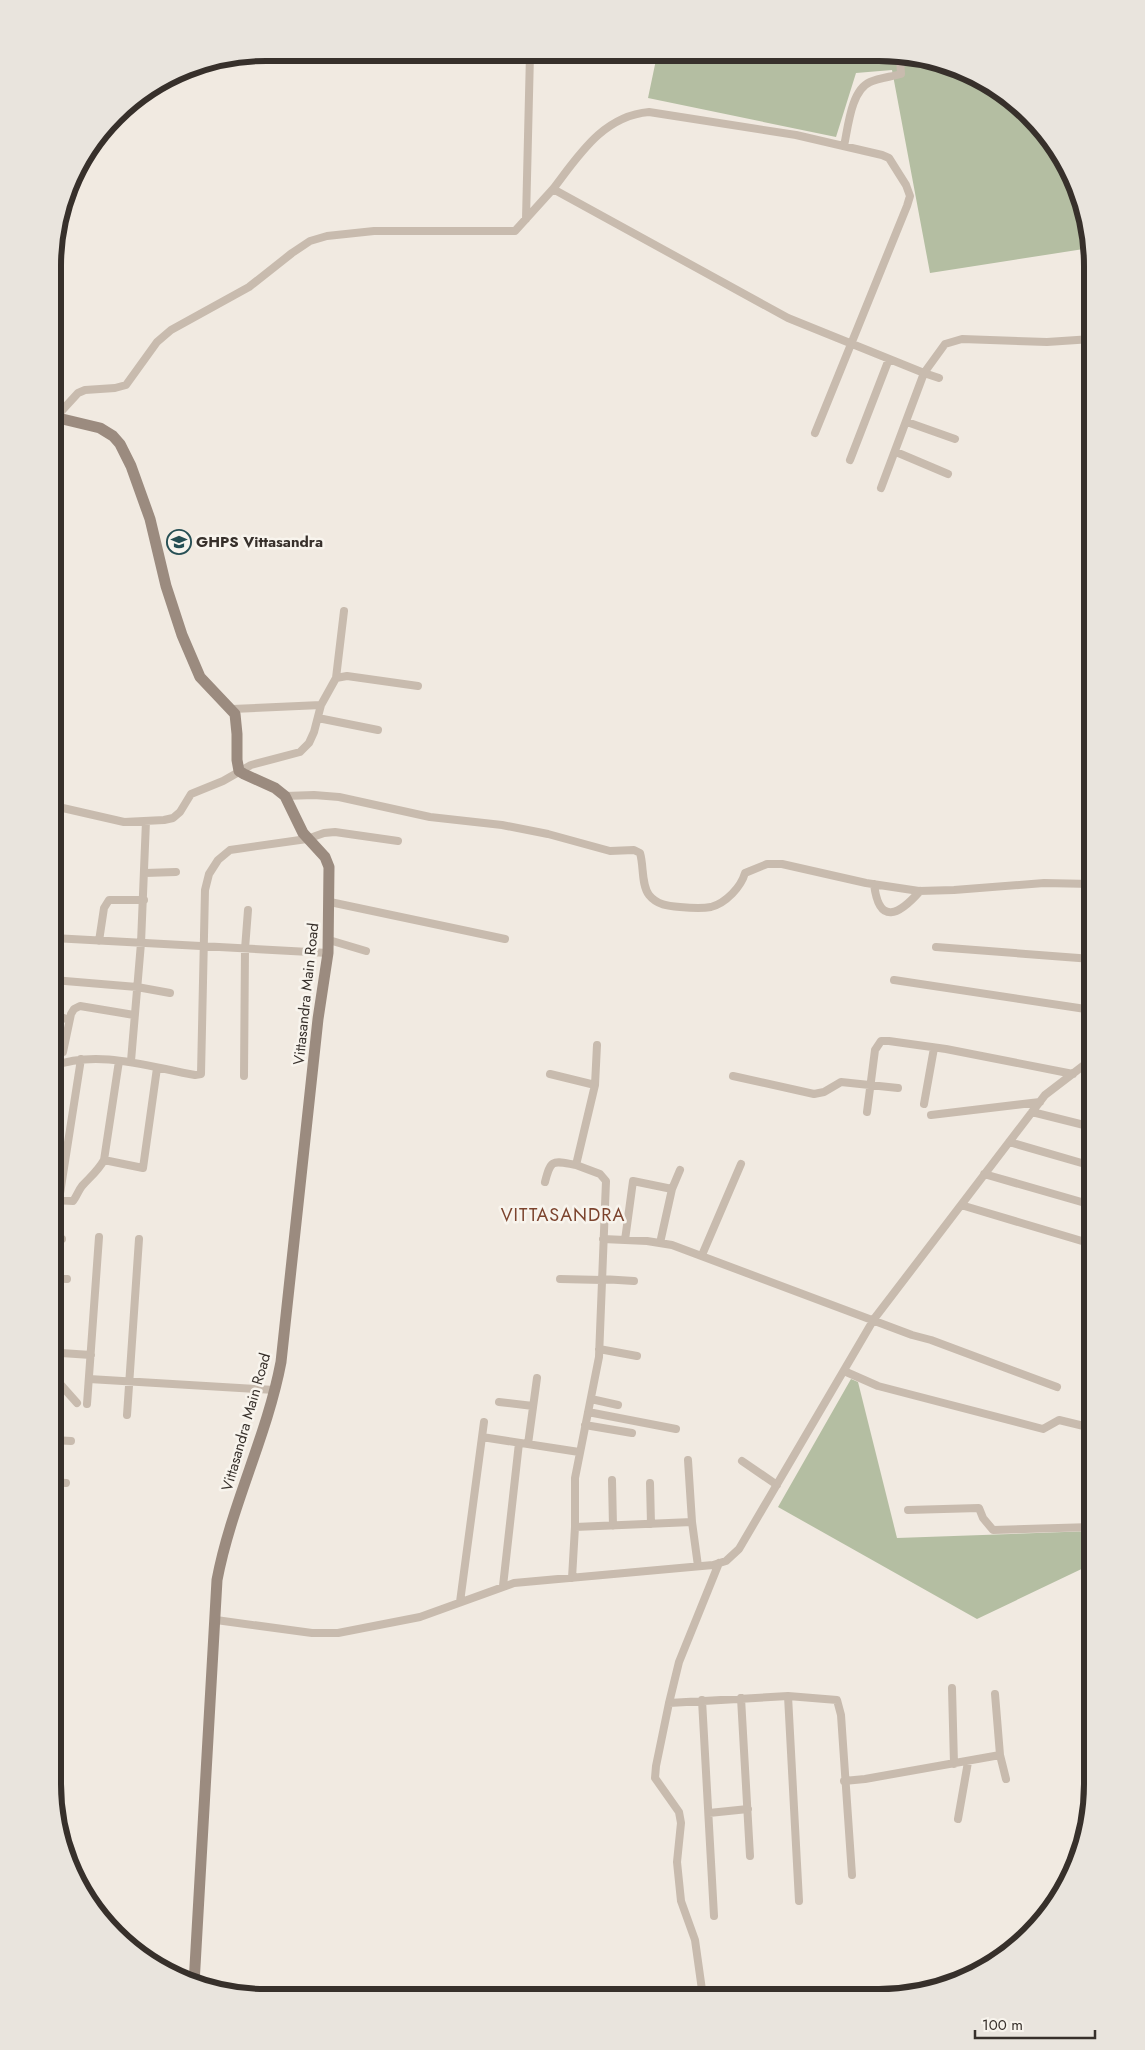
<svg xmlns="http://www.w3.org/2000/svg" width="1145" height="2050" font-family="Jost,sans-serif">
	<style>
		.grass { fill: #b4bea2 }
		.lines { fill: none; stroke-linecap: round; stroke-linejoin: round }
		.street { stroke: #c8bbae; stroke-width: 8 }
		.secondary { stroke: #9b8b7f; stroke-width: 11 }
		.labels { text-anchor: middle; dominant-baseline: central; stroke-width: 5; stroke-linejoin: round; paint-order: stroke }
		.poi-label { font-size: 15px; font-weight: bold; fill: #37302b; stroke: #f8f4ed; text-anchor: start }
		.street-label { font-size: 15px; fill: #37302b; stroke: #f8f4ed }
		.quarter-label { font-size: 18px; letter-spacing: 1px; fill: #7c442e; stroke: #f8f4ed }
		.rim { fill: none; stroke: #37302b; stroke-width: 6 }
	</style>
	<rect width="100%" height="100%" fill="#f1eae1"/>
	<path class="grass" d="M657 55 921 57 973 74 1020 105 1056 147 1081 197 1090 248 930 273 892 70 856 73 836 137 648 98Z
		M851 1379 858 1382 897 1538 1092 1531V1564L977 1619 778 1507Z"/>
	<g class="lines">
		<path class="street" d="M844 146C848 128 851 90 870 82 879 78 890 77 901 74L900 56
			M553 189C579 155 603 116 649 112L796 135 882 155 889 158 906 185 910 196 907 206 815 433
			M526 219 530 54
			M55 277 57 296
			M56 417 78 393 85 390 115 388 126 385 157 342 171 330 249 287 292 253 310 241 327 236 374 231H515L553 189 788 318 924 373 945 344 962 339 1047 342 1092 339
			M907 422 955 439
			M896 452 948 474
			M850 460 889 359
			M881 488 924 373 939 378
			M336 678 344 611
			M232 709 321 705 336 678 347 676 418 686
			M318 718 378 730
			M285 796 314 795 339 797 430 817 502 825 548 834 610 851 634 850 640 853C644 866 641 884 649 895 657 905 668 906 680 907 690 908 701 909 711 907 726 903 741 887 745 873L767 864H782L866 883 919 891 954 890 1044 883 1092 884
			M54 806 124 822 164 820 173 818 180 812 191 794 223 781 251 765 300 752 309 743 314 732 321 705
			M145 873 176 872
			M874 884C879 926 899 915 920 891
			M330 902 505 939
			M53 938 328 953
			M329 940 366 951
			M99 941 104 908 109 900H144
			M936 947 1092 959
			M53 980 137 987 170 993
			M894 980 1092 1010
			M53 1014 69 1020
			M53 1050 63 1052 71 1014 74 1009 80 1006 134 1015
			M131 1061 141 943 146 821
			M53 1066C99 1049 149 1067 195 1075L201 1074 205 890 209 874 218 860 230 850 307 839 324 833 335 832 398 841
			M550 1074 595 1085
			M244 1076 245 949 248 910
			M733 1076 814 1094 824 1092 841 1082 898 1088
			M924 1104 934 1048
			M867 1112 875 1050 881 1041H889L946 1049 1073 1074
			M1032 1112 1092 1127
			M931 1115 1040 1102
			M1009 1142 1092 1166
			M104 1160 143 1168 157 1068
			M984 1174 1092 1205
			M545 1182C551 1158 553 1161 576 1165
			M53 1200 73 1201C77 1196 78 1191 82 1186 90 1177 98 1171 104 1160L119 1061
			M59 1200 81 1059
			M961 1205 1092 1244
			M53 1239H62
			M603 1239 647 1241 672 1245 912 1335 931 1340 1057 1387
			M625 1240 633 1181 672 1189
			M660 1243 672 1189 680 1170
			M702 1255 741 1164
			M53 1278 67 1279
			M560 1279 602 1280
			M602 1279 634 1281
			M57 1320 59 1278
			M599 1349 637 1356
			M61 1353 91 1355
			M844 1371 878 1386 1043 1429 1059 1420 1092 1428
			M53 1376 77 1403
			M89 1379 274 1390
			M591 1399 618 1405
			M499 1402 533 1406
			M87 1404 99 1237
			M588 1412 676 1429
			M127 1415 139 1239
			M585 1425 632 1433
			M482 1437 579 1452
			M53 1440 71 1441
			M528 1444 537 1378
			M688 1460 692 1522 698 1566
			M742 1461 777 1485
			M612 1480 613 1526
			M53 1482 66 1483
			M650 1483 651 1524
			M908 1510 979 1508 983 1518 993 1530 1092 1527
			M575 1527 692 1522
			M572 1578 575 1527V1478L599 1357 606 1181 600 1174 576 1165 595 1085 597 1045
			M503 1586 519 1443
			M460 1602 484 1422
			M216 1620 312 1633H338L420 1617 514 1583 713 1565 726 1561 739 1549 874 1319 1045 1095 1092 1059
			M952 1688 954 1764
			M995 1694 1000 1755 1006 1779
			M788 1696 799 1901
			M741 1698 750 1856
			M702 1700 714 1916
			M669 1703 788 1696 837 1700 841 1715 852 1875
			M844 1781 865 1779 1000 1755
			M709 1813 748 1809
			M958 1819 968 1762
			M703 1997 695 1940 681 1901 677 1862 681 1823 679 1812 655 1778 656 1766 669 1703 679 1662 719 1563"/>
		<path class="secondary" d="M54 417 100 428 113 436 120 444 131 466 150 519 166 586 182 635 200 677 235 714 237 734V760L239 771 244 774 275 788 285 796 303 833 325 857 329 867 328 953 318 1019 281 1362C267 1436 231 1506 217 1580L194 1984"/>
	</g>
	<defs>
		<symbol id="school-ring" viewBox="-11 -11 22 22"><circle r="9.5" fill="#f8f4ed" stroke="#264f54" stroke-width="1.5"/><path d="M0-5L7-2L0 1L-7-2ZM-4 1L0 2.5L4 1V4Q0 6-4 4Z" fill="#264f54"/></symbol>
	</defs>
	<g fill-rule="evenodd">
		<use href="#school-ring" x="165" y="528" width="28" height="28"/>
	</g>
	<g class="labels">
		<g class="poi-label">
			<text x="196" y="542">GHPS Vittasandra</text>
		</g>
		<g class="street-label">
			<text transform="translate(306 994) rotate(-84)">Vittasandra Main Road</text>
			<text transform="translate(246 1422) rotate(-74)">Vittasandra Main Road</text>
		</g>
		<g class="quarter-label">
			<text x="563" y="1215">VITTASANDRA</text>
		</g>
	</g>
	<path d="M0 0H1145V2050H0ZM266 61H879A205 205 0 0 1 1084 266V1784A205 205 0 0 1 879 1989H266A205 205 0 0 1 61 1784V266A205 205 0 0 1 266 61Z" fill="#e9e4dd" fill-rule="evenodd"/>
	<path class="rim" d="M266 61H879A205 205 0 0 1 1084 266V1784A205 205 0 0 1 879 1989H266A205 205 0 0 1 61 1784V266A205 205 0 0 1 266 61Z"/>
	<path d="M975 2030v8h120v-8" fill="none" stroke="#37302b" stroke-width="2.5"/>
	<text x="982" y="2030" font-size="15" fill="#37302b" stroke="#f8f4ed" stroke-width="4" paint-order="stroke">100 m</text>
</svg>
